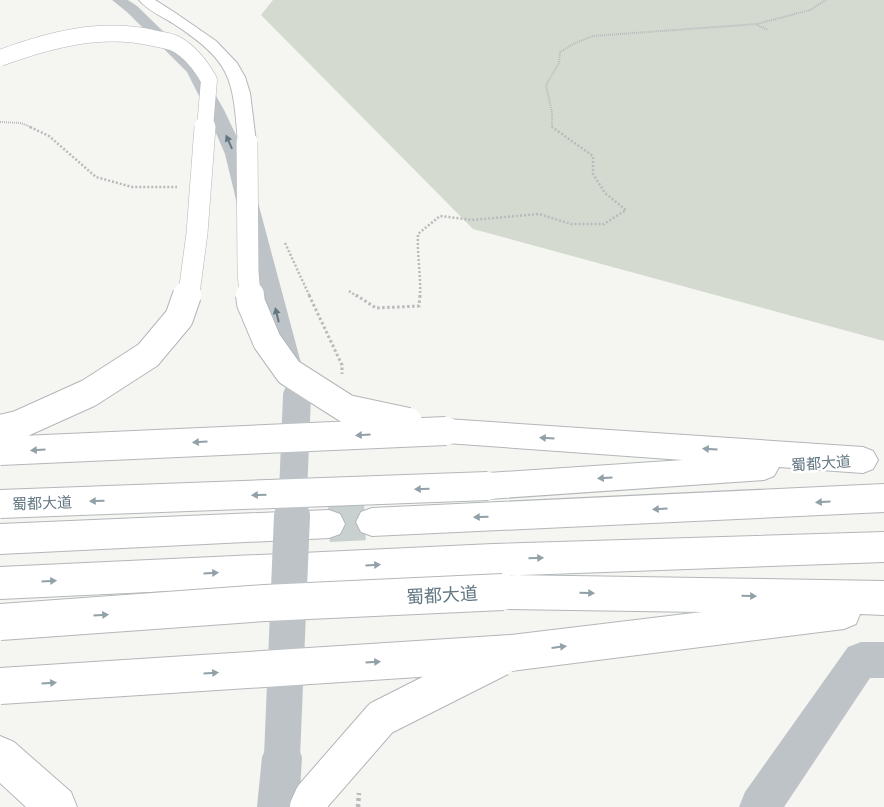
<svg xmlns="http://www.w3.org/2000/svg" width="884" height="807" font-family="'Archivo Narrow','Noto Sans SC',sans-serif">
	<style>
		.green { fill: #d5dad0 }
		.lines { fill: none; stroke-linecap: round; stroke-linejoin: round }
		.highway-tunnel { stroke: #c9d0d0; stroke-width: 36; stroke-dasharray: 36 18; stroke-linecap: butt }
		.highway-casing { stroke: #b3b7ba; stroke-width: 2 }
		.path-far3 { stroke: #b7bbbd; stroke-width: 2; stroke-dasharray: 1 1; stroke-linecap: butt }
		.path-far2 { stroke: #b7bbbd; stroke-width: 2.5; stroke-dasharray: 2 2; stroke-linecap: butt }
		.path-far1 { stroke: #b7bbbd; stroke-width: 3; stroke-dasharray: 2.5 2.5; stroke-linecap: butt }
		.path { stroke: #b7bbbd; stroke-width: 4.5; stroke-dasharray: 3 3; stroke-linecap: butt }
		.minor { fill: #bdc3c6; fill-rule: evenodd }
		.highway { fill: #fff; fill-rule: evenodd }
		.highway-bridge-far3-casing { stroke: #b3b7ba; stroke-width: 17; stroke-linecap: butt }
		.highway-bridge-far2-casing { stroke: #b3b7ba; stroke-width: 22; stroke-linecap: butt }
		.highway-bridge-far1-casing { stroke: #b3b7ba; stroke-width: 30; stroke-linecap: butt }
		.highway-bridge-casing { stroke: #b3b7ba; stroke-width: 38; stroke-linecap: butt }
		.minor-bridge-far1 { stroke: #bdc3c6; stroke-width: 28 }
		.minor-bridge { stroke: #bdc3c6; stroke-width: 36 }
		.highway-bridge-far3 { stroke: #fff; stroke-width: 16 }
		.highway-bridge-far2 { stroke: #fff; stroke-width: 21 }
		.highway-bridge-far1 { stroke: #fff; stroke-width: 28 }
		.highway-bridge { stroke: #fff; stroke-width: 36 }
		.oneway { fill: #637883 }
		.oneway2 { fill: #92a0a8 }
		.labels { text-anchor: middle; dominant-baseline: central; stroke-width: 5; stroke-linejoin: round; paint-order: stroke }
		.street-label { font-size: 15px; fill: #637883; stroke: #fff }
		.near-street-label { font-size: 18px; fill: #637883; stroke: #fff }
	</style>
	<rect width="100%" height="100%" fill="#f5f5f1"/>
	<path class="green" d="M273 0H884V341L473 229 261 15Z"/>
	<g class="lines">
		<path class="highway-tunnel" d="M329 524 372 522"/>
		<defs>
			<path id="highway" d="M139 0H155L174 12 216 41 237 63 245 77 250 93 256 142 254 146 247 148 240 146 238 142C233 76 231 62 174 24 163 17 147 10 139 0Z
				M446 419 863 447 873 451 878 460 873 469 863 473 779 467 774 476 764 480 488 499 477 495 473 486 477 477 488 473 683 460 446 443 436 439 432 431 436 423Z
				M884 484V512L372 536 361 532 356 522 361 512 372 508Z
				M329 510 340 514 345 524 340 534 329 538 0 554V524Z
				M884 532V562L493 576 0 599V567L493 544Z
				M503 575 884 581V615L860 614 856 624 844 629 511 671 498 666 493 653 498 640 511 635 702 612 503 609 491 604 486 592 491 580Z
				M0 736 14 742 71 792 77 807H26L0 783Z"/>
		</defs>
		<use href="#highway" class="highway-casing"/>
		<path class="path-far3" d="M757 25 768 30
			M0 122 21 123 33 128
			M552 128V113L546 85 559 63 560 52 575 43 593 36 757 24 810 10 826 0"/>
		<path class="path-far2" d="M30 127 49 136 96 177 132 187H177
			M285 243 310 297
			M349 291 358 297
			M420 297C421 275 417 255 418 234L440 216 472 220 539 214 571 224H604L626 210 605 193 593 174V156L552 127"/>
		<path class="path-far1" d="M309 295 342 365V374
			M356 295 376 308 419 306 420 295"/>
		<path class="path" d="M358 807 359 793"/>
		<path class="minor" d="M112 0H128L137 6 200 67 224 110 245 154 305 378 301 385 292 388 283 385 279 378 225 154 206 110 187 72 127 12Z
			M861 642H884V678H870L784 807H739L745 792 848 647Z
			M282 737 296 743 302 757 299 807H257L262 757 268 743Z"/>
		<use href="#highway" class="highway"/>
		<defs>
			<path id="highway-bridge-far3" d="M0 58C49 40 101 26 153 38 161 40 169 40 176 44 191 52 201 66 209 80L205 128"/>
			<path id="highway-bridge-far2" d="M247 142 248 271 250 297
				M186 297 190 286 197 233 205 127"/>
			<path id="highway-bridge-far1" d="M250 295 251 303 267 341 289 372 347 409 408 422
				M0 429 18 425 89 393 148 355 179 318 187 295
				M0 451 446 431
				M0 504 488 486"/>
			<path id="highway-bridge" d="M0 622 265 603 503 592
				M0 686 511 653
				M308 807 313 796 381 718 500 658"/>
		</defs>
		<use href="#highway-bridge-far3" class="highway-bridge-far3-casing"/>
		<use href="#highway-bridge-far2" class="highway-bridge-far2-casing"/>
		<use href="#highway-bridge-far1" class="highway-bridge-far1-casing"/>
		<use href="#highway-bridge" class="highway-bridge-casing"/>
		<path class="minor-bridge-far1" d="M292 517 297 396"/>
		<path class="minor-bridge" d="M282 757 292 516"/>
		<use href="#highway-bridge-far3" class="highway-bridge-far3"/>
		<use href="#highway-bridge-far2" class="highway-bridge-far2"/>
		<use href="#highway-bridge-far1" class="highway-bridge-far1"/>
		<use href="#highway-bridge" class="highway-bridge"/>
	</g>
	<defs><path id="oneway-solid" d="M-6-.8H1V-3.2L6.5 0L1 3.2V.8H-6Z" transform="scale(1.25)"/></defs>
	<g class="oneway">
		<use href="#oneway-solid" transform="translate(229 142) rotate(-114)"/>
		<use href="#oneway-solid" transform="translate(277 315) rotate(-104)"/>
	</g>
	<g class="oneway2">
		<use href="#oneway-solid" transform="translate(363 435) rotate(177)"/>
		<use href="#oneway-solid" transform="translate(547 438) rotate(-176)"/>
		<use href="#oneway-solid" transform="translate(200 442) rotate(177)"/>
		<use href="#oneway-solid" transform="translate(710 449) rotate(-176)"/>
		<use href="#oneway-solid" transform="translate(38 450) rotate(177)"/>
		<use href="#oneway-solid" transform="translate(605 478) rotate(176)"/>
		<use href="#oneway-solid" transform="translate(422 489) rotate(178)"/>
		<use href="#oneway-solid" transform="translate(259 495) rotate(178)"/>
		<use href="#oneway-solid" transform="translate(97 501) rotate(178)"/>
		<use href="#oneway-solid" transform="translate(823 502) rotate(177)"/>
		<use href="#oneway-solid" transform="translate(660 509) rotate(177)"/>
		<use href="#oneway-solid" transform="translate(481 517) rotate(178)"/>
		<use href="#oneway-solid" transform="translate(536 558) rotate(-2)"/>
		<use href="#oneway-solid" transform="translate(373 565) rotate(-3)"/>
		<use href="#oneway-solid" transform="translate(211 573) rotate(-3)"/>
		<use href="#oneway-solid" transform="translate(49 581) rotate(-3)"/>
		<use href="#oneway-solid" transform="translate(587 593) rotate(1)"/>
		<use href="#oneway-solid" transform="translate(749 596) rotate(1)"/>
		<use href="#oneway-solid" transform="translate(101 615) rotate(-4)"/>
		<use href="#oneway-solid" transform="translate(559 647) rotate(-7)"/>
		<use href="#oneway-solid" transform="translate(373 662) rotate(-4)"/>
		<use href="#oneway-solid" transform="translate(211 673) rotate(-4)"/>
		<use href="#oneway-solid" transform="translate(49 683) rotate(-4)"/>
	</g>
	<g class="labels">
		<g class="street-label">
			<text transform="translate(821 463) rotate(-4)">蜀都大道</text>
			<text transform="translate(42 503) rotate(-2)">蜀都大道</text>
		</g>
		<g class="near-street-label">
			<text transform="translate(442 595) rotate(-3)">蜀都大道</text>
		</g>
	</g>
</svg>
